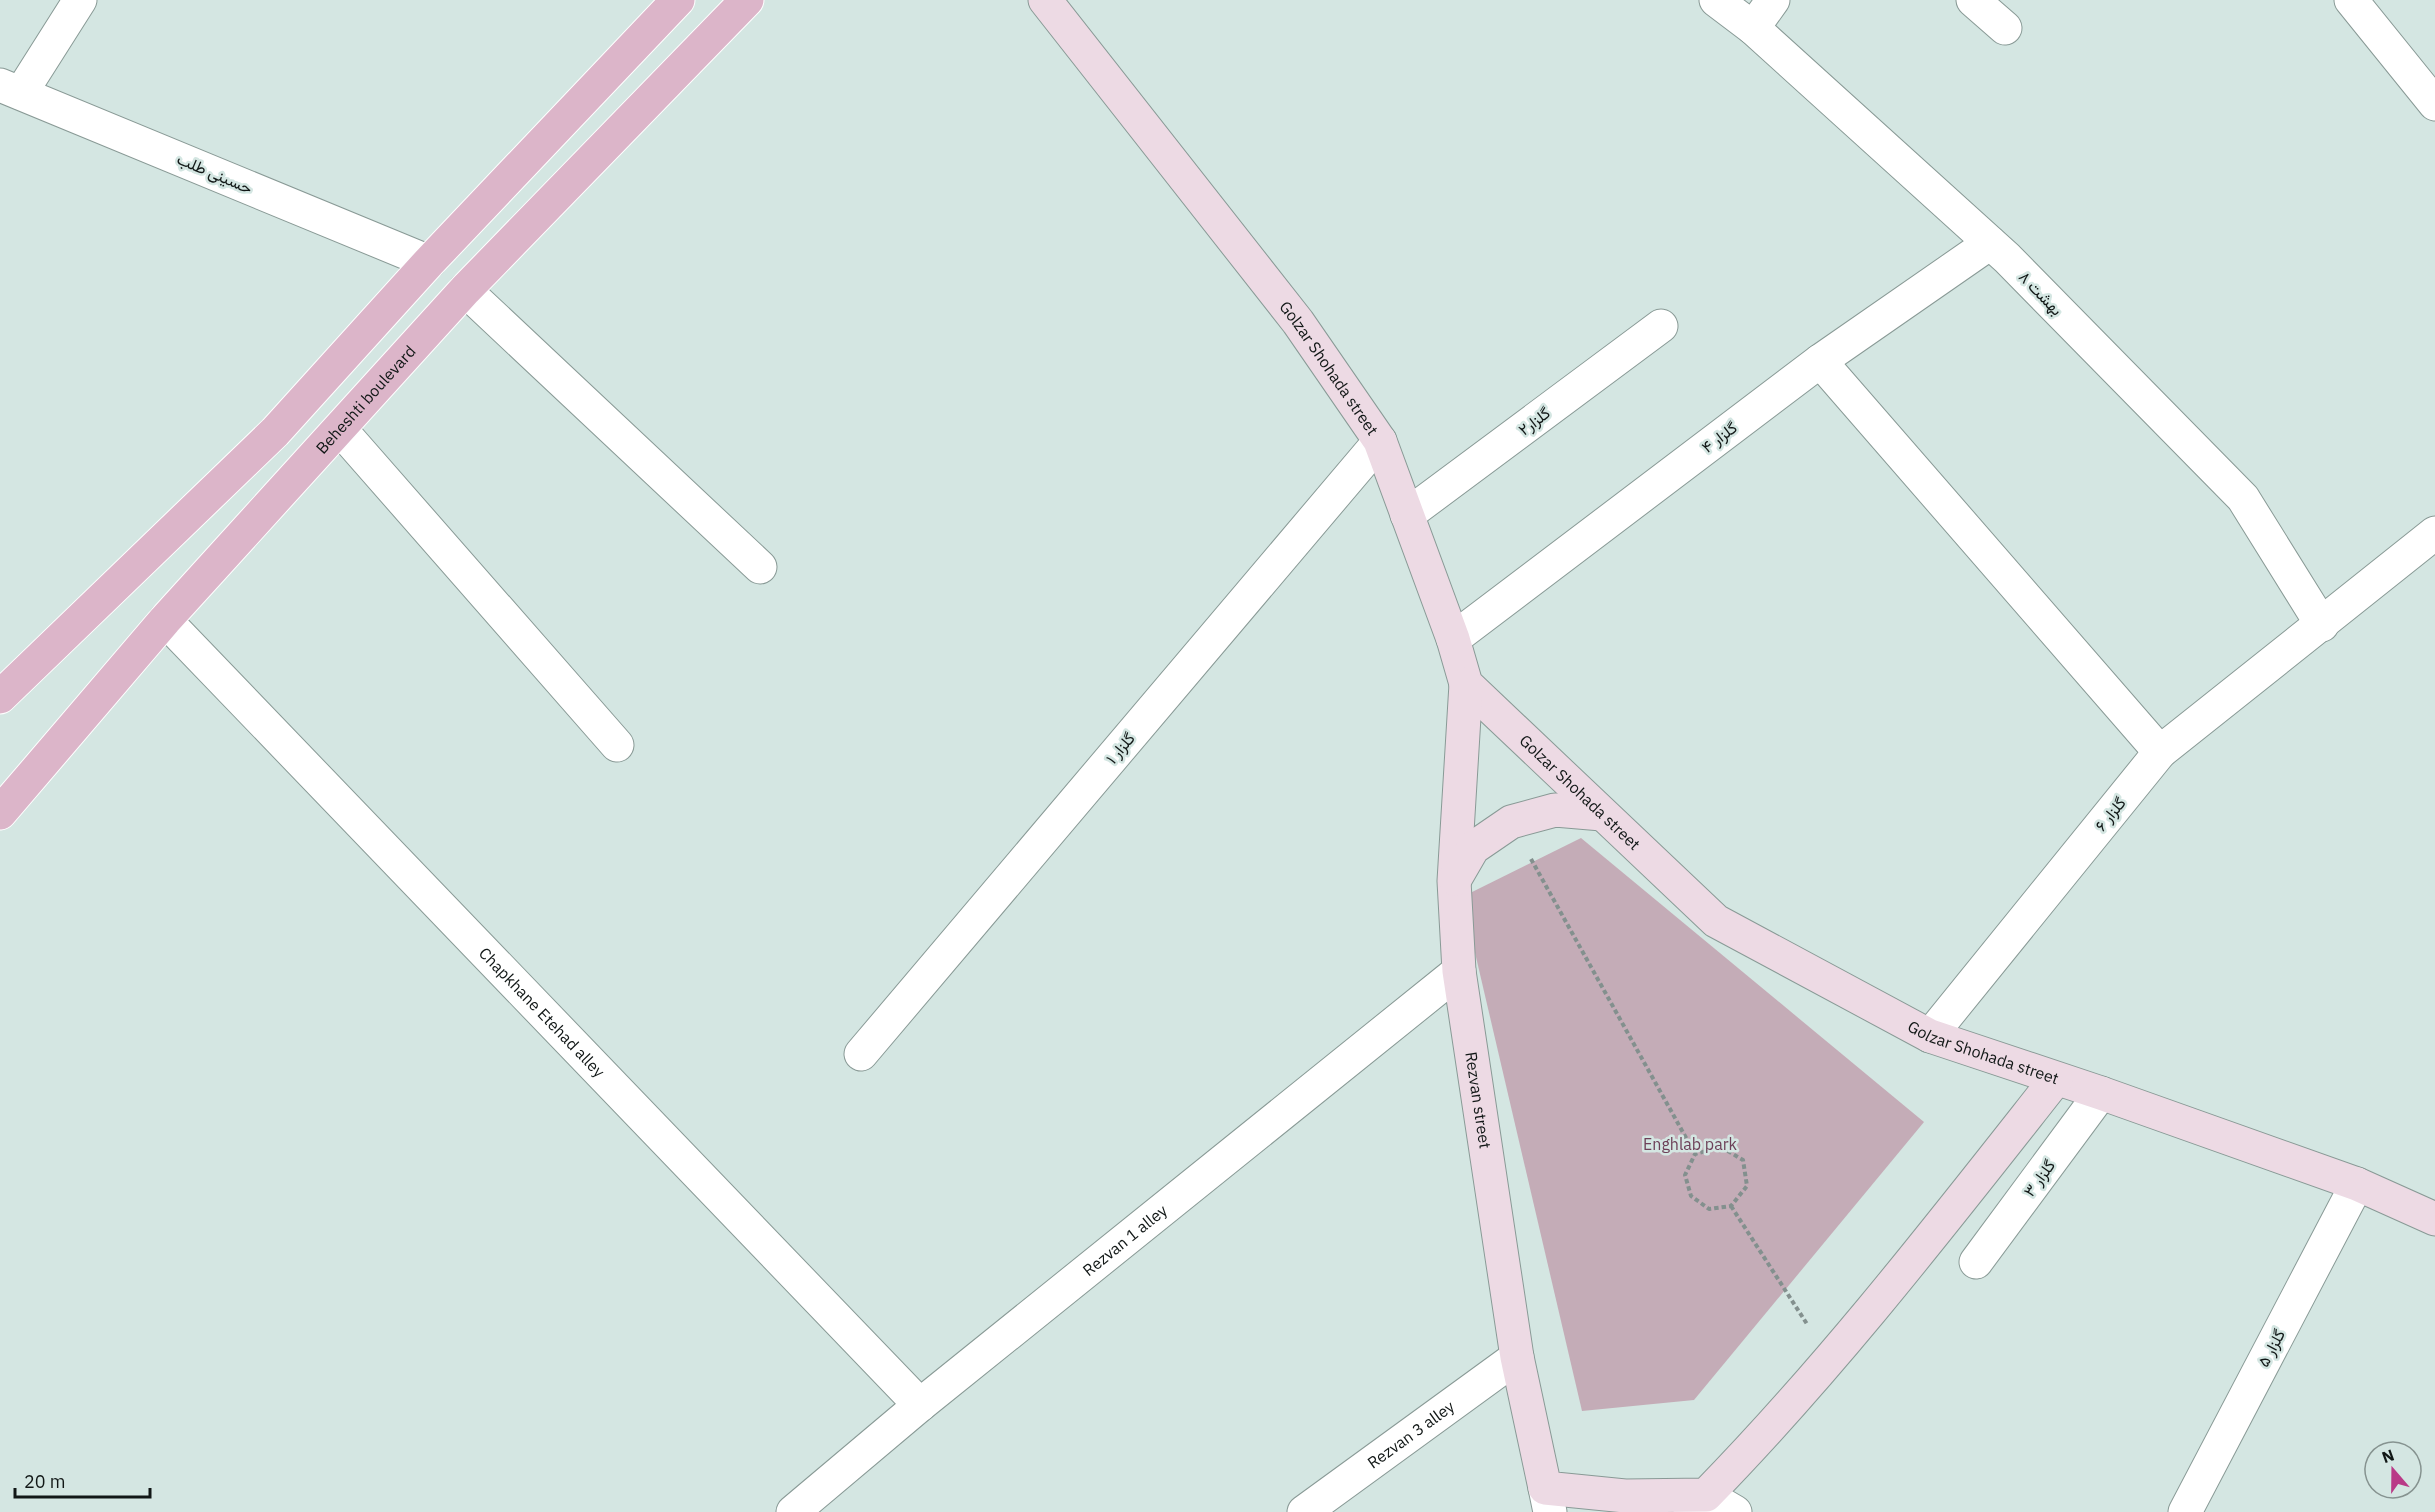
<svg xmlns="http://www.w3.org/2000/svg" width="2435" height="1512" font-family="'IBM Plex Sans',Vazirmatn,sans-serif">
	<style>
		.green { fill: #c4acb7 }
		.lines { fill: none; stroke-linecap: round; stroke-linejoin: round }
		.street-casing { stroke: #899a96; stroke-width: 35 }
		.secondary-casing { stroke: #899a96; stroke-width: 35 }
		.primary-casing { stroke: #fff; stroke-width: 35 }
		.path { stroke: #83908e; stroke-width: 4; stroke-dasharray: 4.5 3; stroke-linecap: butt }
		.street { stroke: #fff; stroke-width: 33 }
		.secondary { stroke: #eddae4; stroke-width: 33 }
		.primary { stroke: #dcb5c9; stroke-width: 33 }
		.labels { text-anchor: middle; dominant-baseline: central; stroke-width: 5; stroke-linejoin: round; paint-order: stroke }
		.street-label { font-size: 16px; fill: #111716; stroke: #d4e6e2 }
		.park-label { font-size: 16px; fill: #6d4058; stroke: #d4e6e2 }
	</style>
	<rect width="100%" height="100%" fill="#d4e6e2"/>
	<path class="green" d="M1581 838 1924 1122 1694 1400 1582 1411 1462 897Z"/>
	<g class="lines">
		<defs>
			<g id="street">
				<path d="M1716 0 1753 28 2007 258 2243 498 2322 625"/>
				<path d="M1973 0 2005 28"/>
				<path d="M2351 0 2435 104"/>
				<path d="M1753 28 1773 0"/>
				<path d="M0 85 429 262"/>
				<path d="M21 93 80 0"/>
				<path d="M465 290 760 567"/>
				<path d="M1820 361 2160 752"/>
				<path d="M340 429 617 745"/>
				<path d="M1407 515 1661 326"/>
				<path id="s1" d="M165 620 920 1405"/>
				<path d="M1453 639 1820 361 1990 243"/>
				<path d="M1930 1036 2160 752 2435 533"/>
				<path d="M861 1054 1380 441"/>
				<path d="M1976 1262 2101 1093"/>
				<path d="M1545 1488 1550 1512"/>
				<path id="s2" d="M793 1512 920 1405 1459 971"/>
				<path id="s3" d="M1304 1512 1517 1357"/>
				<path d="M1690 1512 1706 1495 1735 1512"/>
				<path d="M2185 1512 2357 1184"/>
			</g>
			<g id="secondary">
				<path id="s4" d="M1045 0 1298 322 1380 441 1453 639 1466 684 1716 921 1930 1036 2101 1093 2357 1184 2435 1219"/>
				<path id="s5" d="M1466 684 1454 881 1459 971 1517 1357 1545 1488 1625 1496 1706 1495C1833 1365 1944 1221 2056 1079"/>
				<path d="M1455 879 1473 848 1511 822 1555 810 1602 814"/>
			</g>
			<g id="primary">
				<path d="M0 697 275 432 429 262 678 0"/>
				<path id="s6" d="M0 813 165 620 465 290 747 0"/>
			</g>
		</defs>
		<use href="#street" class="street-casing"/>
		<use href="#secondary" class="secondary-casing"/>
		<use href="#primary" class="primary-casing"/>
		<path class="path" d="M1531 859 1695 1154
			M1721 1147 1743 1160 1747 1186 1731 1206 1709 1209 1691 1196 1685 1175 1695 1154Z
			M1731 1206 1807 1324"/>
		<use href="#street" class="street"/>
		<use href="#secondary" class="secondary"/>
		<use href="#primary" class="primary"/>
	</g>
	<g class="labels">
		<g class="street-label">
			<text transform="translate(215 173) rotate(23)">حسینی طلب</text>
			<text transform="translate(2041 293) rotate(46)">بهشت ۸</text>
			<text stroke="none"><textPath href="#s4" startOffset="465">Golzar Shohada street</textPath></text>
			<text stroke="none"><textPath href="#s6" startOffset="552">Beheshti boulevard</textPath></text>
			<text transform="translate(1534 421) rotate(-37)">گلزار۲</text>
			<text transform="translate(1719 437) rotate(-37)">گلزار ۴</text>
			<text transform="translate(1120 748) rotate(-50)">گلزار ۱</text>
			<text stroke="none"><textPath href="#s4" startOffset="969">Golzar Shohada street</textPath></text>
			<text transform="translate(2110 814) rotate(-51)">گلزار ۶</text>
			<text stroke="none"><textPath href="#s1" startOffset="544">Chapkhane Etehad alley</textPath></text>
			<text stroke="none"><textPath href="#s4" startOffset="1455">Golzar Shohada street</textPath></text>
			<text stroke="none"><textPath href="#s5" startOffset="418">Rezvan street</textPath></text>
			<text transform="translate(2039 1178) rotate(-54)">گلزار ۳</text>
			<text stroke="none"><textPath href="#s2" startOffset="429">Rezvan 1 alley</textPath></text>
			<text transform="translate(2271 1348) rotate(-62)">گلزار ۵</text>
			<text stroke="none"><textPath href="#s3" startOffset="132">Rezvan 3 alley</textPath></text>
		</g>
		<g class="park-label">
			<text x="1690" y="1144">Enghlab park</text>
		</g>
	</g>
	<g transform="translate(2393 1470) rotate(340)"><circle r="28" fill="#d4e6e2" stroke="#869390" stroke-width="1.5"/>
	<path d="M0-4.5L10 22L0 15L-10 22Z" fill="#b93a87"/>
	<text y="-9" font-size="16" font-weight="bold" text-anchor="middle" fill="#111716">N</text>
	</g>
	<path d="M15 1488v9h135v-9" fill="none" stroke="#111716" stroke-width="3"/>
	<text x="24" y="1488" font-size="18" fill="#111716" stroke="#d4e6e2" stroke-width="4.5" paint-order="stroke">20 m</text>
</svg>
